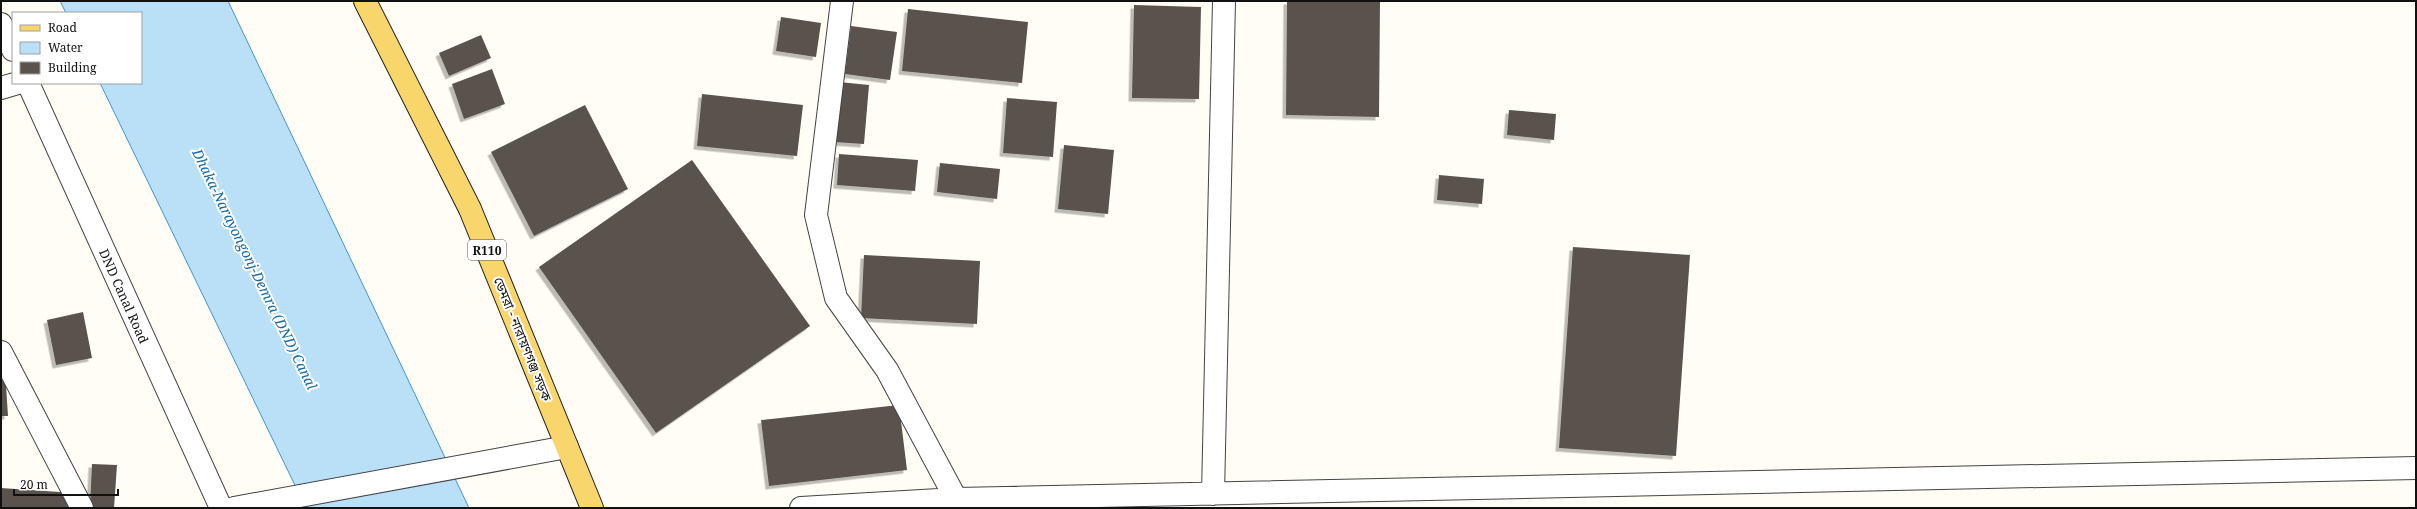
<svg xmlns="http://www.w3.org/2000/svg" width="2417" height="509" font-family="'Noto Serif','Noto Sans Bengali',serif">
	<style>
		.water { fill: #b9e0f7; stroke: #3f96cf }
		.building { fill: #5a524d; filter: url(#shadow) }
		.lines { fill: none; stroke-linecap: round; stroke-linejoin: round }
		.minor-casing { stroke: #444; stroke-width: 24 }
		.major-casing { stroke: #222; stroke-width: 24 }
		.minor { stroke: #fff; stroke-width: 22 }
		.major { stroke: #f9d66b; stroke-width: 22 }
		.labels { text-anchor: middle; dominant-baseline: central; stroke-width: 4; stroke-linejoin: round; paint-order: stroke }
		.shield { fill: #fff; stroke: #585858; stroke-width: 1 }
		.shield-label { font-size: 12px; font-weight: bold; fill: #111 }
		.street-label { font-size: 13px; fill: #111; stroke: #fff }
		.water-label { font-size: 14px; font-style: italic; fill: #1768a6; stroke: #fff }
	</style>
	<defs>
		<filter id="shadow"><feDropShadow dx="-3.5" dy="3.5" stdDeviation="0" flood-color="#0004"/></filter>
	</defs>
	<rect width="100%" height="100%" fill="#fffdf5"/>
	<path class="water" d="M60 1H228L469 508H306L100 83H141V13H66Z"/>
	<path class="building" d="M1287 1H1380L1379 117 1286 115Z
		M1134 5 1201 7 1199 99 1132 98Z
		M908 9 1028 22 1022 83 902 71Z
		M781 17 821 23 816 57 776 51Z
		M851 26 897 32 890 80 845 74Z
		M481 35 491 58 449 76 439 53Z
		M492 69 505 104 464 119 452 84Z
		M839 82 869 85 864 144 834 142Z
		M702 94 803 105 797 156 697 146Z
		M1007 98 1057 102 1053 157 1003 153Z
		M585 105 628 189 534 236 491 152Z
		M1509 110 1556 114 1554 140 1507 135Z
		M1064 145 1114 150 1108 214 1058 209Z
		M839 154 918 160 915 191 837 185Z
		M692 160 810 326 656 433 539 267Z
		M940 163 1000 169 997 199 937 192Z
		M1439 175 1484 179 1482 204 1437 200Z
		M1573 247 1690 255 1676 456 1559 448Z
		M864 255 980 261 977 324 861 318Z
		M83 312 92 358 56 365 47 320Z
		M1 370H5L8 416H1Z
		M899 405 907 470 769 486 761 420Z
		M92 464 117 465 114 508H90Z
		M1 488 74 493 73 508H1Z"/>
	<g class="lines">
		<defs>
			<path id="minor" d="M842 1 816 215 836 298 887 370 956 499
				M1 24 13 50
				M28 83 221 508
				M1 88 18 83
				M1 352 82 508
				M1213 494 1224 1
				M234 508 567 447
				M801 508 956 499 2416 468"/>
			<path id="major" d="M365 1 470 209 592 508"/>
		</defs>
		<use href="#minor" class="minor-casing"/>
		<use href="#major" class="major-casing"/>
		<use href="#minor" class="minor"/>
		<use href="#major" class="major"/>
	</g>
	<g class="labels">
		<rect class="shield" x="468" y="240" width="38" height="20" rx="3"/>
		<g class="shield-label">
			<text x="487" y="250">R110</text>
		</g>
		<g class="street-label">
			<text transform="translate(124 296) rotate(66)">DND Canal Road</text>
			<text transform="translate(523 339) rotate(68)">ডেমরা - নারায়ণগঞ্জ সড়ক</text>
		</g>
		<g class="water-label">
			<text transform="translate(255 269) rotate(64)">Dhaka-Narayongonj-Demra (DND) Canal</text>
		</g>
	</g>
	<rect width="2417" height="509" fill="none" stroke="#111111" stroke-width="4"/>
	<rect x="12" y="12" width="130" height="72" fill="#ffffff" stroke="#a0a0a0"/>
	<rect x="20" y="25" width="20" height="6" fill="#f9d66b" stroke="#a0a0a0"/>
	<text x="48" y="32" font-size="12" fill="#111111">Road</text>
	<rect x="20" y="42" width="20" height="12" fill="#b9e0f7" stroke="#a0a0a0"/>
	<text x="48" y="52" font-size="12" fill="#111111">Water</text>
	<rect x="20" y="62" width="20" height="12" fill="#5a524d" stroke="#a0a0a0"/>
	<text x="48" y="72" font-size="12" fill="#111111">Building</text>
	<path d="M14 489v6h104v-6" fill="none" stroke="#111111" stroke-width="2"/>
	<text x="20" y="489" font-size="12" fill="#111111" stroke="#ffffff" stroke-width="3" paint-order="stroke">20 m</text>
</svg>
